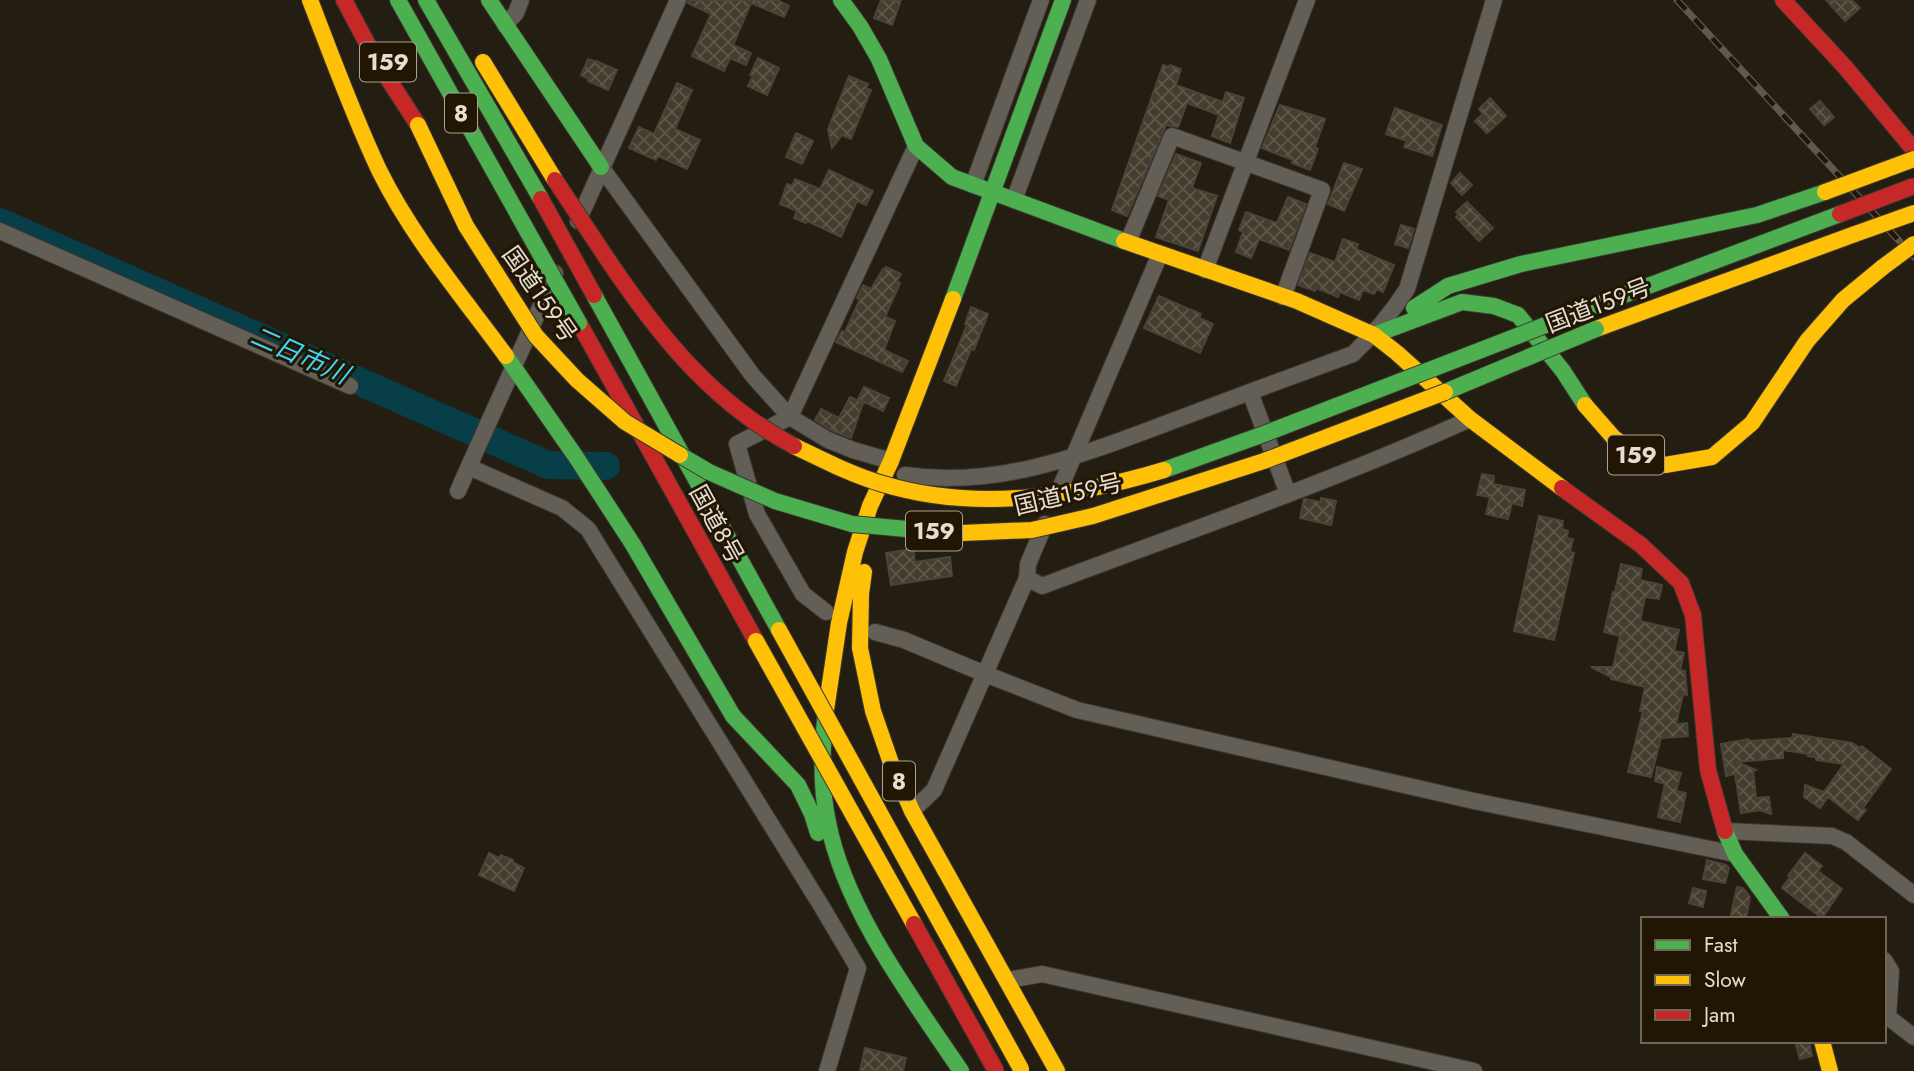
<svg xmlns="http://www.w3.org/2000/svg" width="1914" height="1071" font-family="Jost,'Noto Sans JP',sans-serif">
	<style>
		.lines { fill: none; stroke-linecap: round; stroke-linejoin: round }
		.river { stroke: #073e48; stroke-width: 28 }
		.building { fill: url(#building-cross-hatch); stroke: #49433a; stroke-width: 2 }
		.street-casing { stroke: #3c372f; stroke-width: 18 }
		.fast-casing { stroke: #3c372f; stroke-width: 18 }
		.slow-casing { stroke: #3c372f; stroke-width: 18 }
		.jam-casing { stroke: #3c372f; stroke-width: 18 }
		.street { stroke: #635e56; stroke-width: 16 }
		.fast { stroke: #4caf50; stroke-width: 16 }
		.slow { stroke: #ffc107; stroke-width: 16 }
		.jam { stroke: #c62828; stroke-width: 16 }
		.rail-casing { stroke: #5e5850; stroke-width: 7 }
		.rail { stroke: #211603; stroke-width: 4.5; stroke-dasharray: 13; stroke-linecap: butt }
		.fast-bridge-casing { stroke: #3c372f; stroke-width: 18; stroke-linecap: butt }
		.slow-bridge-casing { stroke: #3c372f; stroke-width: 18; stroke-linecap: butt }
		.jam-bridge-casing { stroke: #3c372f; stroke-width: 18; stroke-linecap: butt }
		.fast-bridge { stroke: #4caf50; stroke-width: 16 }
		.slow-bridge { stroke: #ffc107; stroke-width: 16 }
		.jam-bridge { stroke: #c62828; stroke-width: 16 }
		.labels { text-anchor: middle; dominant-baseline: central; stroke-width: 6; stroke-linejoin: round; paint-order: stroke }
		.shield { fill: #211603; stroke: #aba293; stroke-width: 2 }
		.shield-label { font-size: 23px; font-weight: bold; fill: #e6ded1 }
		.street-label { font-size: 24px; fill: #e6ded1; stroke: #211603 }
		.water-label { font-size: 26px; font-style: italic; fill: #41d5f7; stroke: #211603 }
	</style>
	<defs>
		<pattern id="building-cross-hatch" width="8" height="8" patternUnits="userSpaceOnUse" patternTransform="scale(1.75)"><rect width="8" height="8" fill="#443c2c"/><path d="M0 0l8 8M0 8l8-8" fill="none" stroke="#5f584a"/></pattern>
	</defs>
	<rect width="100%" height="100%" fill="#241d12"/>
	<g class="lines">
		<path class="river" d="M0 222 548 465 606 466"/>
	</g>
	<path class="building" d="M688 0H777L789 6 784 17 751 3 733 45 751 53 746 65 730 58 724 71 692 56 711 14 688 3Z
		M881 0H901L892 25 874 18Z
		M1826 0H1852L1860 8 1845 21Z
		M758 58 779 68 767 95 748 86 753 76 750 75Z
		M588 59 596 62V61L617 70 608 90 588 81 589 79 581 75Z
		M1163 65 1169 67 1170 65 1181 69 1176 85 1223 102 1226 92 1244 98 1230 143 1212 136 1219 115 1187 103 1178 127 1166 125 1127 216 1112 210Z
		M849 76 868 84 866 88 871 90 851 139 842 135 832 148 828 129Z
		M677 83 692 90 675 129 700 140 687 169 658 156 656 160 629 148 639 127 654 134Z
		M1490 98 1506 116 1487 133 1475 121 1483 114 1479 109Z
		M1820 101 1834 117 1824 125 1810 109Z
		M1280 105 1325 119 1315 147 1318 149 1310 170 1292 163 1293 160 1262 148Z
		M1395 108 1442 125 1432 156 1404 147 1407 141 1386 134Z
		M796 133 813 141 802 164 786 157Z
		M1176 154 1201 163 1192 188 1217 196 1198 251 1156 237 1169 200 1158 196Z
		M1344 163 1362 169 1344 211 1328 204Z
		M829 170 873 191 866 205 857 201 841 237 807 221 806 223 794 218 797 211 780 204 787 184 792 186 795 179 820 189Z
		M1460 173 1472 185 1462 195 1451 183Z
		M1288 197 1306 204 1289 250 1259 239 1251 258 1236 252 1243 232 1239 230 1246 212 1277 223Z
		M1467 202 1493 228 1479 241 1456 217 1459 214 1456 212Z
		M1401 225 1414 229 1408 248 1395 244Z
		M1343 239 1358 244 1356 249 1394 265 1383 292 1377 289 1374 294 1363 290 1359 300 1340 292 1338 297 1316 288 1315 291 1298 285 1310 253 1335 262Z
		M886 267 901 274 897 281 900 283 885 317 895 321 884 350 908 361 902 372 836 342 842 331 845 332 860 299 857 298 863 285 871 289 883 269 885 270Z
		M1159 296 1201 314 1199 318 1213 324 1200 353 1144 328Z
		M971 307 988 314 974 350 971 349 956 386 944 381 967 325 965 324Z
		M864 387 889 398 883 411 858 399Z
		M850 397 863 403 851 438 833 431 815 420 821 409 839 418Z
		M1482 474 1494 476 1493 484 1525 490 1522 506 1512 503 1508 519 1486 514 1490 497 1477 495Z
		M1321 498 1336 501 1331 525 1300 518 1304 499 1321 502Z
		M1539 516 1563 521 1562 529 1568 531 1567 538 1573 539 1570 552 1574 553 1554 640 1514 631Z
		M913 549 915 562 950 557 952 576 891 585 886 553Z
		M1621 564 1642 569 1640 580 1662 585 1659 599 1645 597 1640 621 1679 630 1674 651 1684 653 1680 670 1685 671 1687 695 1683 694 1676 724 1687 723 1688 736 1661 738 1651 777 1628 772 1643 711H1640L1645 687 1611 679V677L1591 667H1613L1620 636 1604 632 1613 592H1615Z
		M1793 734 1852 743 1860 748 1862 746 1891 769 1863 808 1866 810 1858 820 1828 797 1820 808 1804 797 1805 785 1824 792 1844 764 1816 760V757L1808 756V754L1783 750V758L1737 762 1756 770 1753 771 1756 798 1769 797 1771 814 1760 810 1741 813 1735 774 1726 776 1721 744 1748 739 1749 741 1792 738Z
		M1657 767 1681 773 1676 791 1686 793 1680 822 1658 817 1665 784 1655 781Z
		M489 853 499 858 501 855 513 860 512 862 524 868 514 891 479 875Z
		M1805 853 1822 866 1818 871 1842 889 1822 918 1782 888 1790 877 1788 876Z
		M1707 860 1726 865 1729 868 1725 883 1703 879Z
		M1737 887 1743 888 1750 897 1746 919H1730Z
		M1693 888 1706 891 1703 907 1689 903Z
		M1809 1041 1812 1056 1800 1059 1796 1045Z
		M865 1048 906 1058 903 1071H860Z"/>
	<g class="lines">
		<defs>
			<path id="street" d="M505 25 516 13 521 0
				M601 167 753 376 790 417 828 440 853 450 891 461
				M973 185 1041 0
				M1014 200 1088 0
				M578 221 678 0
				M0 231 350 386
				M1128 242 1172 136 1322 190 1283 297
				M1205 270 1307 0
				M1250 392 1288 494
				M469 467 562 508 588 529 822 907 858 968 827 1071
				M905 475C1003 489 1089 452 1178 419 1236 397 1295 375 1353 354 1374 334 1391 314 1407 289L1494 0
				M458 491C490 418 524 346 555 273
				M1055 500 1160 254
				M1027 578 1042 586C1185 532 1331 482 1470 419
				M826 612 803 594 757 514 737 444 790 417 916 146
				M875 632 904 640 985 674 1077 710 1474 801 1735 854
				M912 811 934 790 1027 578 1028 564 1045 524
				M1725 831 1832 836 1846 842 1914 895
				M1884 960 1891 971 1888 1017 1914 1037
				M1008 980 1042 974 1474 1071"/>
			<path id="fast" d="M398 0 525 227
				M426 0 541 199
				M489 0 601 167
				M841 0 860 26 879 59 916 146 952 177 1124 241
				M594 295 779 630
				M953 299 1063 0
				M1592 307 1840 214
				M1414 308 1448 286 1521 264 1757 215 1825 192
				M1374 335 1462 302 1494 306 1518 315 1563 371 1585 405
				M506 356 576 457 632 543 733 716 798 785 812 814 818 833
				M826 710C822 748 820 785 828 822 845 910 912 998 961 1071
				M1725 831 1735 854 1782 919"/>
			<path id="slow" d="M310 0C332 57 353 115 379 170 412 237 462 296 506 356
				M483 62 555 180
				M1124 241 1297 301 1374 335 1397 353 1470 419 1562 488
				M1596 329 1855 234
				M1585 405 1613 437 1636 455 1665 465 1712 457 1752 423 1807 341 1843 300 1883 267
				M864 572 861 594 860 648 873 711 891 763 912 811 1057 1071
				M826 710 839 623 855 552 870 506 891 461 953 299
				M1822 1041 1830 1071"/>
			<path id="jam" d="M344 0 376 60 418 125
				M1783 0 1845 67 1914 150
				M579 323 756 641
				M1562 488 1641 545 1681 583 1693 615 1708 770 1725 831"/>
		</defs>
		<use href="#street" class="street-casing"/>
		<use href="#fast" class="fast-casing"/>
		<use href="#slow" class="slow-casing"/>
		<use href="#jam" class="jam-casing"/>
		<use href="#street" class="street"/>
		<use href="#fast" class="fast"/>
		<use href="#slow" class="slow"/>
		<use href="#jam" class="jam"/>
		<defs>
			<path id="rail" d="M1677 0 1914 257"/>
		</defs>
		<use href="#rail" class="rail-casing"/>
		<use href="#rail" class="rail"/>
		<defs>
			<path id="fast-bridge" d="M525 227 579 323
				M1445 392 1596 329
				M680 455 709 472 775 501 852 524 950 533H962
				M1164 470 1264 434 1592 307"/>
			<path id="slow-bridge" d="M418 125 466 226 536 336 577 380 625 422 680 455
				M1825 192 1914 159
				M1855 234 1914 213
				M1883 267 1914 244
				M794 446C823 460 852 475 883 484 976 512 1074 497 1164 470
				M962 533 1032 530 1093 516 1264 461 1445 392
				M779 630 1021 1069
				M756 641 914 924"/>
			<path id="jam-bridge" d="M555 180C622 280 683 388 794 446
				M541 199 594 295
				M1840 214 1914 186
				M914 924 996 1071"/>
		</defs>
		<use href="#fast-bridge" class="fast-bridge-casing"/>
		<use href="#slow-bridge" class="slow-bridge-casing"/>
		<use href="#jam-bridge" class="jam-bridge-casing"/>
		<use href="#fast-bridge" class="fast-bridge"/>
		<use href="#slow-bridge" class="slow-bridge"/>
		<use href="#jam-bridge" class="jam-bridge"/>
	</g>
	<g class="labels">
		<g class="shield">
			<rect x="360" y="42.5" width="56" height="39" rx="5"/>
			<rect x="445" y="93.5" width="32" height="39" rx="5"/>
			<rect x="1608" y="435.5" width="56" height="39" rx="5"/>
			<rect x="906" y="511.5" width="56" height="39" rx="5"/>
			<rect x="883" y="761.5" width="32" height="39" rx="5"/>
		</g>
		<g class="shield-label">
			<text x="388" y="62">159</text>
			<text x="461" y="113">8</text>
			<text x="1636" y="455">159</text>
			<text x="934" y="531">159</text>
			<text x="899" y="781">8</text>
		</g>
		<g class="street-label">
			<text transform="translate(540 294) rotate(55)">国道159号</text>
			<text transform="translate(1598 305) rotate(-21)">国道159号</text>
			<text transform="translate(1068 494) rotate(-13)">国道159号</text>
			<text transform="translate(717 524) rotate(61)">国道8号</text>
		</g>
		<g class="water-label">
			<text transform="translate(300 355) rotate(24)">二日市川</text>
		</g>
	</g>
	<rect x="1641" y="917" width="245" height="126" fill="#211603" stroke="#706655" stroke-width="2"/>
	<rect x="1655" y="940" width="35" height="10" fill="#4caf50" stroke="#706655" stroke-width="2"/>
	<text x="1704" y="952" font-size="21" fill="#e6ded1">Fast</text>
	<rect x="1655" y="975" width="35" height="10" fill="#ffc107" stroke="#706655" stroke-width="2"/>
	<text x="1704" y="987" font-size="21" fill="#e6ded1">Slow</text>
	<rect x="1655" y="1010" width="35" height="10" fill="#c62828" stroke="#706655" stroke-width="2"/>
	<text x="1704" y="1022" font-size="21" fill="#e6ded1">Jam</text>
</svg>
